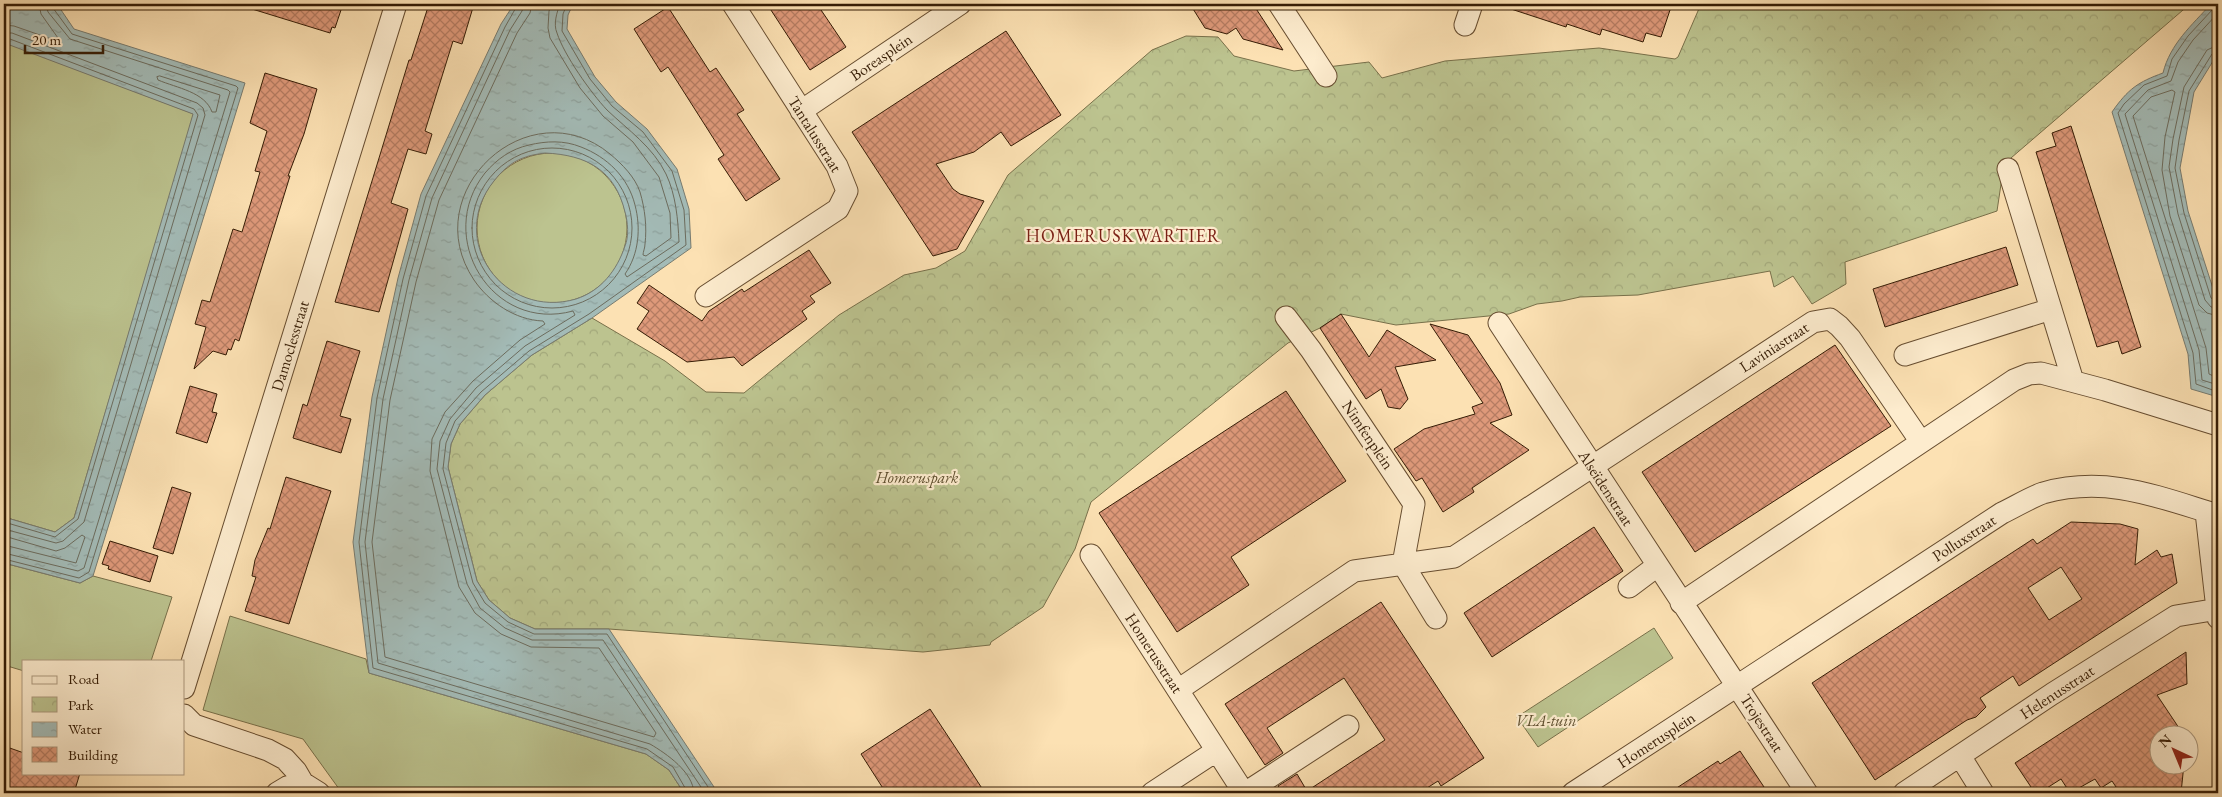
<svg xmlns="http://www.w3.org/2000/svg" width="2222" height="797" font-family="'EB Garamond',serif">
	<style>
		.green { fill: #bcc38f; stroke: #78704a }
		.park { fill: url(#park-crowns); stroke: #78704a }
		.water { fill: url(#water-ripples); stroke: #777b70; fill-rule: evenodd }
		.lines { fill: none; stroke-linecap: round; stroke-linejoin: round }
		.shore { stroke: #6c6c5e; stroke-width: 1 }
		.building { fill: url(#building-cross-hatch); stroke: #351c05; fill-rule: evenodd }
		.street-casing { stroke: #674d30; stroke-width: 23 }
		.street { stroke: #fdecce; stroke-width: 21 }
		.labels { text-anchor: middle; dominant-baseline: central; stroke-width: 4.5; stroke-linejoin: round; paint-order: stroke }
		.street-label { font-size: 16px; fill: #351c05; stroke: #fdecce }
		.park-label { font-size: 16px; font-style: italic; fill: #5e4e2e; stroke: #fdecce }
		.neighbourhood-label { font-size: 18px; letter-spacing: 1px; fill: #7a1f14; stroke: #fdecce }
	</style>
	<defs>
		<pattern id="park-crowns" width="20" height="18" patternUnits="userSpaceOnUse" patternTransform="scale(1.25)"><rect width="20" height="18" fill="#bcc38f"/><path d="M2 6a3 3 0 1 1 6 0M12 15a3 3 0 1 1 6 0" fill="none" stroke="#a2a77a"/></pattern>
		<pattern id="water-ripples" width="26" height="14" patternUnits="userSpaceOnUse" patternTransform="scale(1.25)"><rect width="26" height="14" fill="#a3bbb7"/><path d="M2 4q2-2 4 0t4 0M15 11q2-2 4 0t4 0" fill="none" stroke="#8da09c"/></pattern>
		<pattern id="building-cross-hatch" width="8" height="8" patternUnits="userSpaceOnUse" patternTransform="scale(1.25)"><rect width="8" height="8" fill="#de997a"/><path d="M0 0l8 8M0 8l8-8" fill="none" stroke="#b57c62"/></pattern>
	</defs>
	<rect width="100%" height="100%" fill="#fce1b3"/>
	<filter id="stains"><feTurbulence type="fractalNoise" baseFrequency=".004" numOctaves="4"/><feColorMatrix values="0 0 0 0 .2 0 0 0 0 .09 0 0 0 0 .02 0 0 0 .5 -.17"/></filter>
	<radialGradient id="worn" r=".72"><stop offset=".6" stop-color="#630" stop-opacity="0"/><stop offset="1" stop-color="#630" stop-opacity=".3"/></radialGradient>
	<path class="green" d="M7 43 194 114 74 518 55 532 4 517V52Z
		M477 228a75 75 0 1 1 150 0a75 75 0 1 1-150 0Z
		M4 563 80 583 93 576 172 597 151 661H24V671L4 665Z
		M230 616 366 659 369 673 646 754 669 770 684 793H342L303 739 203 710Z
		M1654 628 1673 658 1538 747 1517 717Z"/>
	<path class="park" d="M1701 4H2190L2004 164 1997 211 1845 262 1846 284 1812 304 1793 276 1774 287 1770 271 1638 295 1580 297 1562 301 1537 304 1509 314 1396 325 1341 314 1320 328 1288 343 1091 502 1075 549 1043 607 991 642 990 645 923 652 609 629H535L510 618 489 600 477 581 448 467 451 444 460 424 485 395 532 355 592 318 665 361 706 392 744 393 839 315 904 275 936 268 965 251 1008 175 1152 50 1186 36 1218 37 1234 56 1294 71 1369 62 1382 78 1445 61 1599 48 1675 59 1678 57Z"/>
	<path class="water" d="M4 4H57L74 29 245 83 93 576 80 583 4 563V517L55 532 74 518 193 114 7 44 4 52Z
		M514 4H573L568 15 567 29 595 77 616 102 647 129 677 169 689 209 691 248 592 318 532 355 485 395 460 424 451 444 448 467 477 581 489 600 510 618 535 629H609L718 793H684L669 770 646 754 369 673 353 542 372 397 398 278 421 194 501 24ZM545 153C587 155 615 170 625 212 628 222 629 237 625 246 617 270 601 291 576 299 504 320 446 240 494 181 501 172 511 162 523 158 530 155 538 154 545 153Z
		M2211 4H2218V53L2194 92 2180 168 2188 211 2218 304V397L2191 389 2188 354 2112 112C2128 89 2138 82 2163 73 2170 44 2192 25 2211 4Z"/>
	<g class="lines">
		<path class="shore" d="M518 4 505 27 426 196 403 279 377 398 359 542 373 668 647 749 673 767 688 793
			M524 4 522 11 510 30 432 198 409 280 383 399 365 542 378 663 650 744C667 754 693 772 694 793
			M532 4 530 13 517 33 439 200 416 282 390 400 372 542 385 657 654 737 656 733 599 648 531 647 501 634 475 613 459 587 430 471 432 439 445 412 473 381 520 340 545 324 543 321C515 320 489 302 474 280 415 192 529 87 610 154 622 164 635 177 640 192 645 209 647 227 645 244 645 248 643 252 643 255L646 256 671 238 670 213 659 177 633 142 603 116 580 88 550 38 548 28 549 11 552 4
			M560 4C557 12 553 24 557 33 564 55 591 93 607 110 628 130 653 147 666 174 676 195 678 220 679 242L627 277 625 274C639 254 641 228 635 205 628 177 607 157 581 147 564 140 546 141 529 145 511 149 497 159 485 173 434 237 492 333 573 311L575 315 525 346 476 388 450 419 440 441 437 469 467 584 480 608 505 628 532 640H603L705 793
			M567 4 563 14 562 31 590 79 612 106 643 132 672 171 684 210 686 245 589 314 529 351 481 392 455 421 446 443 443 469 473 583 485 603 508 622 534 634H607L712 793
			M2215 4 2213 9 2188 36 2172 59 2167 76 2144 85 2124 104 2118 113 2193 353 2196 384 2218 392
			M2218 13 2193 40 2178 62 2171 81 2148 90 2125 114 2199 350 2202 380 2218 385
			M4 25 14 26 57 41 58 38 41 14 39 4
			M4 33H12L197 103 203 108 205 115 84 522 63 541 56 543 4 529
			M4 40 10 39 194 109 198 115 78 519 55 537 4 522
			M2218 45 2207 50 2184 87 2173 139 2169 167 2178 214 2205 300 2211 307 2218 308
			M2218 52 2212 54 2189 91 2179 140 2175 168 2184 213 2211 298 2218 302
			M160 76 220 95 216 112H212C205 92 177 88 158 80L157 77Z
			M472 228a80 80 0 1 1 160 0a80 80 0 1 1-160 0Z
			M2218 316 2207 313 2199 305 2170 216 2162 170 2165 137 2175 92 2172 90 2151 97 2133 116 2206 348 2209 374 2218 378
			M4 536 56 551 65 548 82 535 85 537 76 563 4 545
			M4 553 78 571 84 568 230 92 228 90 70 39 48 12 46 4
			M4 559 79 578 89 572 238 88 236 86 72 34 53 8V4"/>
	</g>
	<path class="building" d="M253 4H343L335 28 332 27 330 33 252 9Z
		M429 4H474L462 44 453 41 425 131 432 134 426 154 408 149 391 203 408 209 379 312 335 302 409 60H411Z
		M767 4H817L846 47 810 70Z
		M1190 4H1253L1283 50 1243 39 1236 28 1227 34 1205 28Z
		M1509 4H1672L1661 37 1646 33 1643 42 1602 29 1600 35 1567 24 1566 27 1508 8Z
		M668 7 710 72 716 68 744 110 737 114 780 179 746 201 718 159 724 155 668 67 661 72 634 29Z
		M1006 31 1061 115 1011 146 1001 132 974 152 936 164 953 189 960 194 984 201 957 249 933 256 852 132Z
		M265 73 317 89 304 134 288 176H290L239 341 235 339 231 350 228 349 226 355 213 351 194 369 206 327 195 324 202 300 210 302 233 229 242 232 260 172 255 171 267 131 250 123Z
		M2071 126 2141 347 2122 354 2118 341 2097 347 2036 152 2056 146 2052 133Z
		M2006 247 2018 285 1885 327 1873 289Z
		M809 250 831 283 810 296 815 302 802 311 807 319 742 366 734 357 687 362 637 329 649 311 637 303 649 285 702 321 709 311 742 289 744 292Z
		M1341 314 1369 357 1387 330 1436 360 1395 367 1408 399 1400 409 1388 407 1381 389 1366 399 1320 328Z
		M1430 324 1468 335 1500 383 1512 415 1490 423 1529 450 1472 488 1474 492 1443 512 1422 478 1416 481 1394 449 1424 429 1475 414 1472 407 1483 403Z
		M327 341 360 351 340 416 351 419 341 453 293 438 303 404 307 406Z
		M1835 345 1891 426 1695 552 1642 472Z
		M190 386 217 394 212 412 217 413 207 443 176 433Z
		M1286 391 1346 481 1231 557 1249 585 1177 632 1099 513Z
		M286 477 331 491 289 624 245 611 256 577 252 576 255 560 268 528 270 529Z
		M172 487 191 493 173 554 153 548Z
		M2071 522 2120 524 2138 529 2135 565 2157 550 2161 557 2172 554 2177 583 2019 686 2013 676 1980 698 1986 707 1976 717 1967 720 1875 780 1812 683 2033 539 2037 544ZM2061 567 2082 599 2049 620 2028 588Z
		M1594 527 1623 571 1492 657 1464 613Z
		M110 541 158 556 150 582 108 569 109 566 102 564Z
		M1381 602 1484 758 1441 786 1438 781 1419 793H1283L1278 786 1297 774 1307 791 1385 740 1344 678 1267 728 1283 753 1265 765 1225 704Z
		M2186 652 2187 684 2157 695 2183 734H2160V764H2184L2181 793H2120L2112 781 2101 788 2095 779 2070 793 2061 779 2039 793H2035L2015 763Z
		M930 709 963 759 985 793H886L861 754Z
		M4 746 24 753V773H80L74 793H4Z
		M1740 751 1768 793H1669L1718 761 1720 764Z"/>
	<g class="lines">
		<defs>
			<path id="street" d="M1279 4 1326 76
				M1465 25 1472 4
				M801 111 960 4
				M2008 169 2073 381
				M706 296 838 209 847 191 837 166 733 4
				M1286 317 1311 350 1414 504 1403 564 1436 618
				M1499 323 1807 793
				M1905 355 2051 309
				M2206 512 2218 618
				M1091 555 1244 793
				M1629 587 1657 566
				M1681 603 2014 380 2029 374 2041 373 2105 390 2218 425
				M184 688 396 4
				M1178 690 1354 571 1454 557 1813 322 1830 319 1839 326 1850 338 1921 442
				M184 715 194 725 268 750 285 759 296 771 303 783
				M1960 756 1983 793
				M303 783 319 793
				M277 793 287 787 303 783
				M1152 793 1216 751
				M1245 793 1348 726
				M1573 793 2002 513C2015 507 2029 498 2043 493 2107 475 2158 497 2218 515
				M1904 793 2052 694 2176 616 2218 609"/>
		</defs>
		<use href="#street" class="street-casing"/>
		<use href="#street" class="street"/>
	</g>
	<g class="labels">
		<g class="street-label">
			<text transform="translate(881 57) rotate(-34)">Boreasplein</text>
			<text transform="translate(815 134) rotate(58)">Tantalusstraat</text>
			<text transform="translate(290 346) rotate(-73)">Damoclesstraat</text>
			<text transform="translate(1774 347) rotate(-33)">Laviniastraat</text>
			<text transform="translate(1368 435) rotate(56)">Nimfenplein</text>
			<text transform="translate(1606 488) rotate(57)">Alseïdenstraat</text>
			<text transform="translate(1964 538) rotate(-33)">Polluxstraat</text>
			<text transform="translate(1154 653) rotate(57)">Homerusstraat</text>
			<text transform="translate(2057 692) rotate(-33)">Helenusstraat</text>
			<text transform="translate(1762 723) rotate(57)">Trojestraat</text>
			<text transform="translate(1656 740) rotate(-33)">Homerusplein</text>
		</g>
		<g class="park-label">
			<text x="917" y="477">Homeruspark</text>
			<text x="1546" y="720">VLA-tuin</text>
		</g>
		<g class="neighbourhood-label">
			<text x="1123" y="235">HOMERUSKWARTIER</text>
		</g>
	</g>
	<rect width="2222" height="797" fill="none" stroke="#fce1b3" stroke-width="20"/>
	<rect x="5" y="5" width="2212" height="787" fill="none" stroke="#351c05" stroke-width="2.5"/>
	<rect x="10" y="10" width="2202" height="777" fill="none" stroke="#351c05"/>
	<rect x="22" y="660" width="162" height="115" fill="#fdecce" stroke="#ad997e"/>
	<rect x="32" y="676" width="25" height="8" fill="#fdecce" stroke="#ad997e"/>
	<text x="68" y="684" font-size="15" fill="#351c05">Road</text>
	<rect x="32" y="697" width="25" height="15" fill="url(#park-crowns)" stroke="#ad997e"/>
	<text x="68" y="710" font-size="15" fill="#351c05">Park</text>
	<rect x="32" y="722" width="25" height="15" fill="url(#water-ripples)" stroke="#ad997e"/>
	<text x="68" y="734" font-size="15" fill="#351c05">Water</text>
	<rect x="32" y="747" width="25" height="15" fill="url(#building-cross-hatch)" stroke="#ad997e"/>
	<text x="68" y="760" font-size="15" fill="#351c05">Building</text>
	<g transform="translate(2174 750) rotate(316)"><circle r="24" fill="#fdecce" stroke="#ad997e"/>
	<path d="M0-4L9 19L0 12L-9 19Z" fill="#8f2418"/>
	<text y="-8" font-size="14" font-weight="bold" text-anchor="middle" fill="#351c05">N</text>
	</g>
	<path d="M25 45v8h78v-8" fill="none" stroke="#351c05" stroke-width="2.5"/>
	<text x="32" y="45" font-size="15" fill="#351c05" stroke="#fdecce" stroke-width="4" paint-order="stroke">20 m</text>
	<rect width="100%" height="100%" filter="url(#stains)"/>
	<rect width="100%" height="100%" fill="url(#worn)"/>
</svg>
